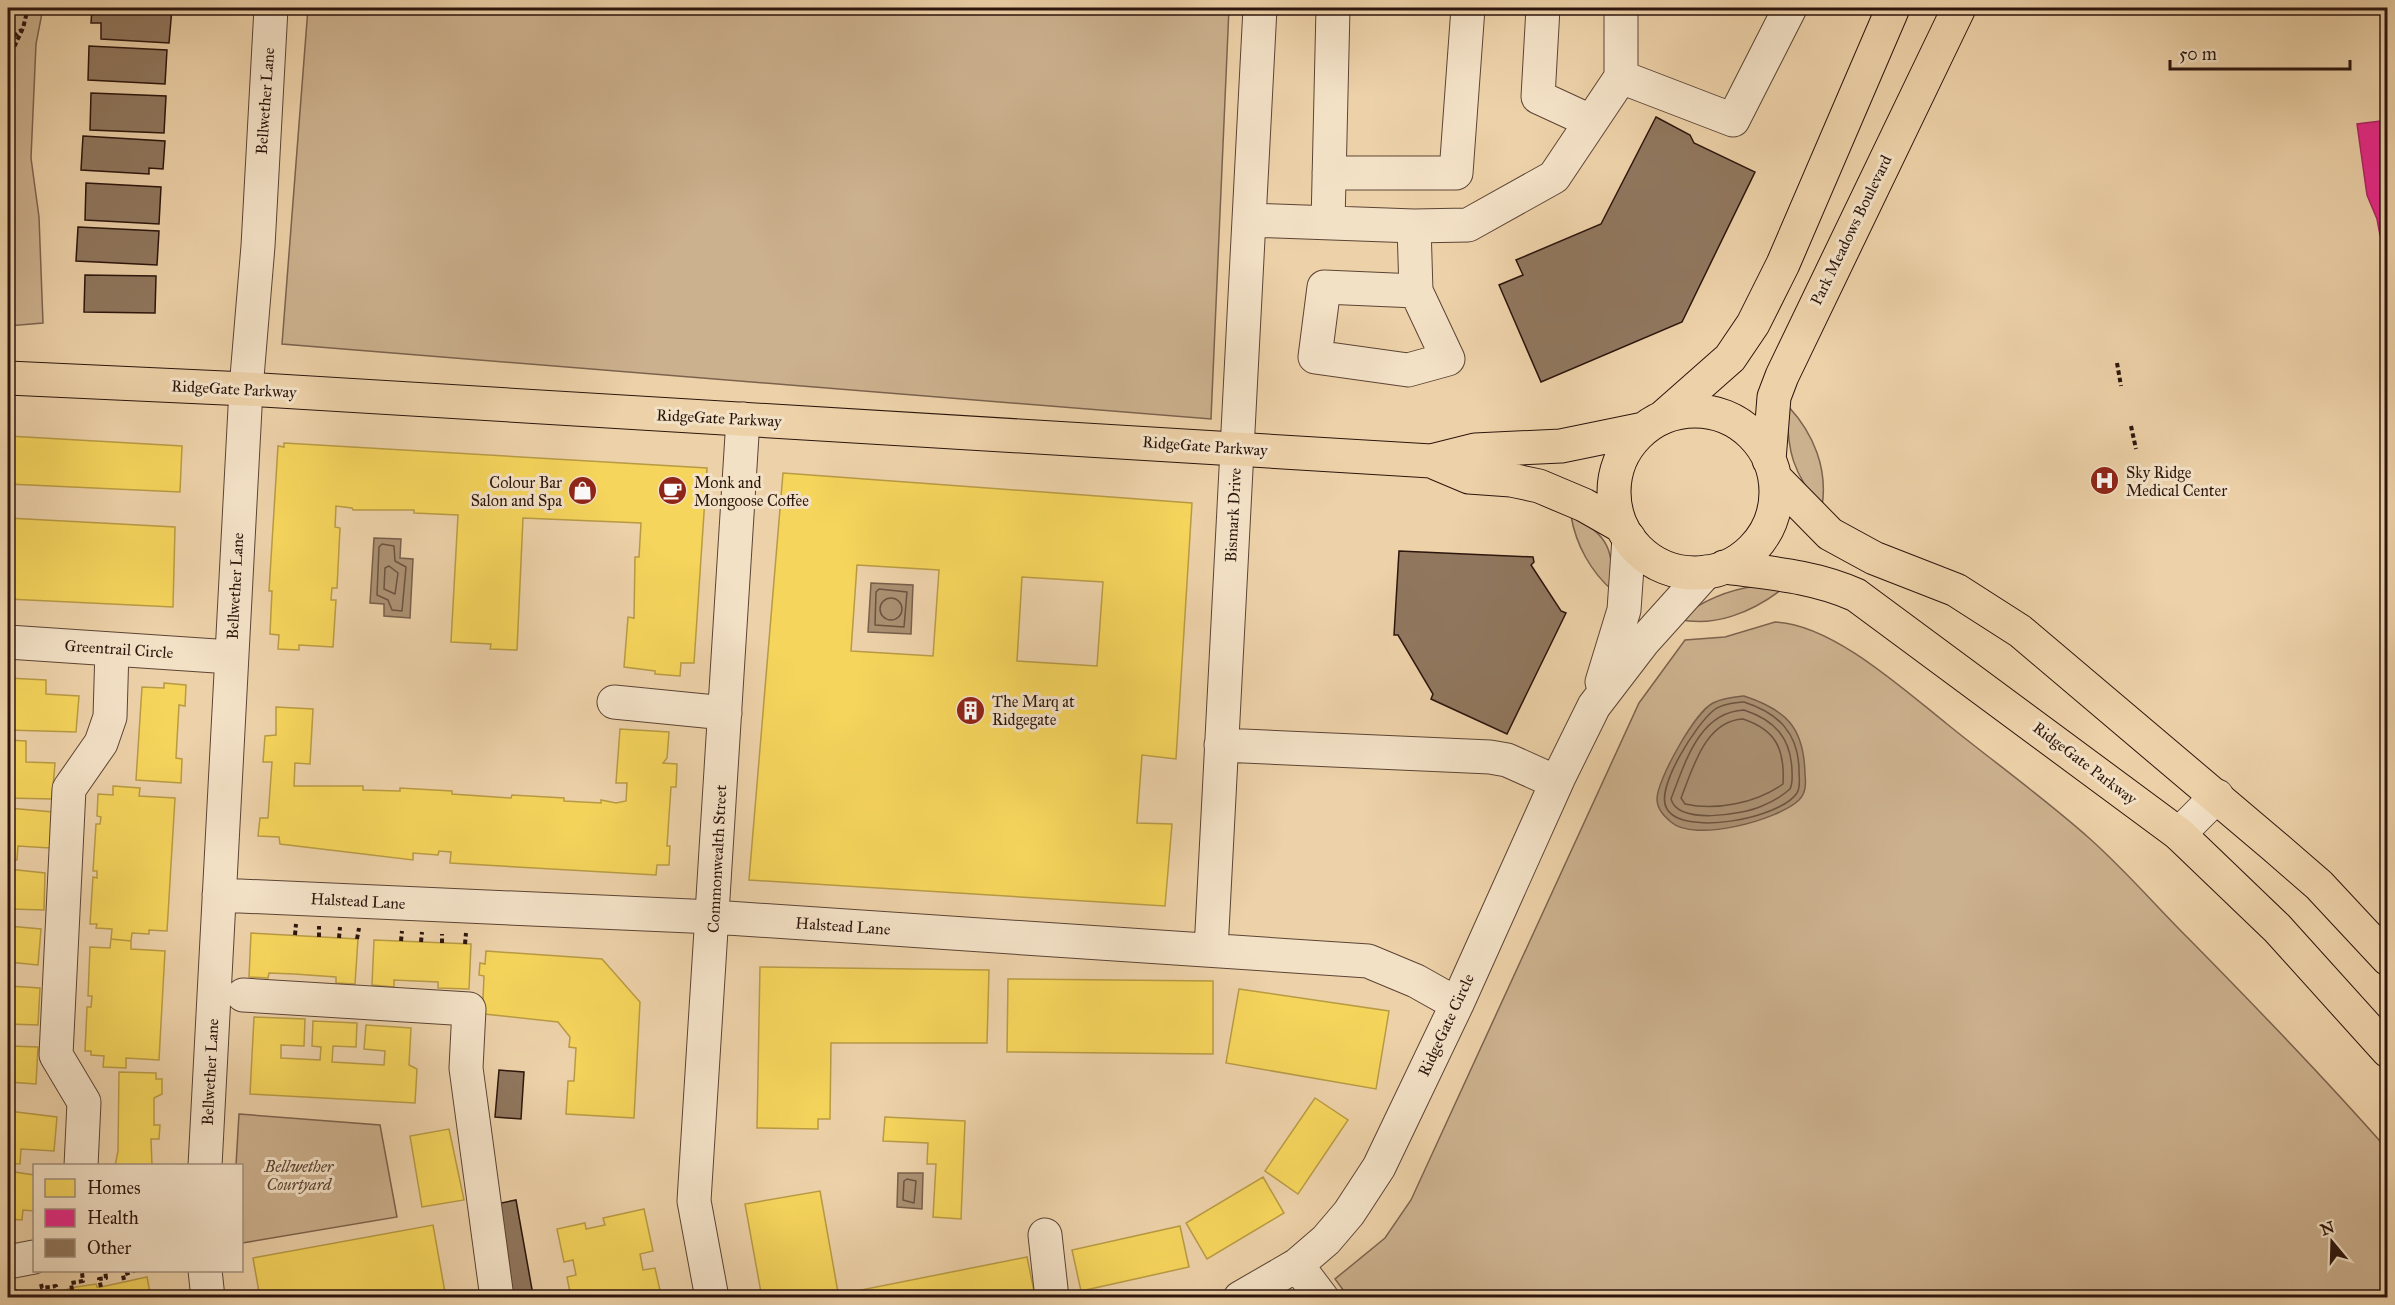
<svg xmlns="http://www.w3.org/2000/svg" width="2395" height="1305" font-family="'IM FELL Great Primer',serif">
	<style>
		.green { fill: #ccb18e; stroke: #7c634e; stroke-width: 1.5 }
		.water { fill: #ab9173; stroke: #785f4a; stroke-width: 1.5 }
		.homes { fill: #f6d55c; stroke: #b99b44; stroke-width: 1.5; fill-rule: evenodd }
		.health { fill: #e7298a; stroke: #af2364; stroke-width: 1.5 }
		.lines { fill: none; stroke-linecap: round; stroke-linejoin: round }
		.shore { stroke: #6c5340; stroke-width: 1.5 }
		.building { fill: #90775e; stroke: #2c150d; stroke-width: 1.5 }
		.minor-casing { stroke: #5c4434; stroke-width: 35 }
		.major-casing { stroke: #2c150d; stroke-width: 35 }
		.path { stroke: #2c150d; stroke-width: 4; stroke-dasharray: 4.5 3; stroke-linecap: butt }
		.minor { stroke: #f3e1c6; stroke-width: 33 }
		.major { stroke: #edd1a8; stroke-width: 33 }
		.labels { text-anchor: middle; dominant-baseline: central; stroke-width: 6; stroke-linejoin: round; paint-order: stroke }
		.street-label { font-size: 16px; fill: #2c150d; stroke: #f3e1c6 }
		.poi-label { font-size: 16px; fill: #2c150d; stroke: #f3e1c6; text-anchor: start }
		.park-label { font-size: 16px; font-style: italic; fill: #5c4434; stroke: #f3e1c6 }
	</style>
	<rect width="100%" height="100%" fill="#edd1a8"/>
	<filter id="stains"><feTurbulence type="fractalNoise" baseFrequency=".00333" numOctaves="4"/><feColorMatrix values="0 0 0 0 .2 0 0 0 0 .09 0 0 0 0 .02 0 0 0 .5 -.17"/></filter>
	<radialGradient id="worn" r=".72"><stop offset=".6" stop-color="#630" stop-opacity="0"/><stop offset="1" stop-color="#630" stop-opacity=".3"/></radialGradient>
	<path class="green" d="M8 8H43L36 44 31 158 39 217 43 323 8 326Z
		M308 8H1229L1211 419 282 344Z
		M1788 406C1814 434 1828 469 1822 507 1793 475 1786 449 1788 406Z
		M1571 516C1611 536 1612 550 1613 591 1591 572 1576 545 1571 516Z
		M1756 586 1781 590C1752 612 1714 628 1678 619 1702 601 1726 590 1756 586Z
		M1775 622C1832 624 1903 689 1947 724 1994 762 2044 798 2089 838 2124 869 2155 905 2188 938 2256 1007 2323 1076 2387 1149V1288L2374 1297 1349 1298 1335 1279 1385 1238 1411 1200 1639 703 1685 640 1725 637Z
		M239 1114 380 1125 397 1217 242 1243V1166L236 1165Z"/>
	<path class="water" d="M374 538 401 539 400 558 413 559 410 618 384 616V604L370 603Z
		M871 583 913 585 911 634 868 632Z
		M1744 696C1787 710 1804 728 1805 774 1806 784 1806 793 1799 800 1778 820 1694 843 1671 822 1664 816 1657 809 1657 799 1657 780 1695 712 1713 703 1723 698 1734 697 1744 696Z
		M898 1173H923L922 1209 897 1207Z"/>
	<path class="homes" d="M8 436 182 446 180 492 8 484Z
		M284 443 707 468 694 663H681L680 676 655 674V671L624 667 628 617 634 618 635 557H639L641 523 523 518 517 650 490 649 491 644 451 642 458 515 414 513V510H353L352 508 336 506 335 527 340 528 337 588H332L331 600H336L333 647 299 645V650L278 649 279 635 270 634 272 591H269L278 446 284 447Z
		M783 473 1192 503 1176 759 1142 755 1137 823 1172 824 1165 906 749 880ZM857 565 939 570 933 656 851 651ZM1022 577 1103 582 1097 666 1017 661Z
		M8 518 175 527 173 607 8 599Z
		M8 678 46 680V694L79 696 76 732 8 730Z
		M164 683 186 685 185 706 179 705 176 758 182 759 181 783 136 780 142 687 164 688Z
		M276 707 313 709 310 764 295 763 294 786H363V790L400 791V788L452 791V794L511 798 512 795 564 798V801L601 803V800L616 803 626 801 627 783H616L620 729 669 732 667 758 663 763 677 764 676 787H671L667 846H670L669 865H657L656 875 450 863 451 852 439 851 438 855 413 853V860L280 844 279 837 258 836 260 818H268L272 762H263L265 736 276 735Z
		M8 740 26 741V762L55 763 52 799 8 798Z
		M113 786 140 788 139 796 175 798 167 931 149 930V934L132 933 131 941 111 939 112 929 96 928 97 924H90L93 877 97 878V871H93L96 824H100L101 817 97 816 98 794 113 795Z
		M8 808 53 812 50 848 18 846 17 860 8 859Z
		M8 869 45 873 44 910 11 909 10 917H8Z
		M8 926 41 929 38 965 8 962Z
		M251 933 358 939 355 984 336 983V977L294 974 269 973 268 978 249 977Z
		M111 939 131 941V949L165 951 159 1060 126 1058V1068L103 1067 104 1056 91 1055V1051H85L87 1007H91L92 996H88L90 947 110 948Z
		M374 940 471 944 469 989 438 988V982L394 980V987L372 985Z
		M486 951 602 959 640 1002 634 1118 566 1114 568 1081H574L576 1048 569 1047 570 1037 558 1022 475 1013 476 999H483L484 976 479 975 480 963 485 964Z
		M760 967 989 970 987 1043H831L830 1119H818V1129L757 1128Z
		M1008 979 1213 981V1054L1007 1052Z
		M8 983 9 986 40 988 38 1025 8 1024Z
		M1239 989 1389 1011 1376 1089 1226 1063Z
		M254 1017 305 1019 304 1046 281 1045V1058L320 1060 321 1047 312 1046 313 1021 357 1023 356 1047 333 1046 332 1062 384 1065 385 1051 364 1049 366 1025 411 1028 409 1065 417 1069 415 1103 250 1094Z
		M8 1043 9 1046 38 1047 36 1084 8 1082Z
		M119 1072 156 1073V1079H162V1094L154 1098V1125H160L159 1139H151L152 1166H115L118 1151Z
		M1315 1098 1348 1120 1298 1194 1265 1171Z
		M8 1111 57 1117 54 1151 21 1149 20 1164 8 1163Z
		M885 1117 965 1121 961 1219 933 1217 936 1164H927L928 1143 883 1141Z
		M449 1129 464 1200 422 1207 410 1136Z
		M8 1171 34 1175V1211L23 1210 22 1220 8 1219Z
		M1263 1177 1284 1213 1207 1259 1186 1223Z
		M820 1191 839 1298H762L745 1204Z
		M644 1209 653 1251 640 1254 643 1270 655 1268 661 1295 571 1298 567 1277 576 1275 573 1260 564 1262 557 1229 585 1223 586 1229 605 1225 603 1218Z
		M433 1225 446 1298H260L253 1258Z
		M1180 1226 1189 1267 1081 1291 1072 1250Z
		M1027 1257 1035 1296 858 1298 856 1291Z
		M147 1277 150 1293 153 1292 154 1298H35L76 1287 96 1284 97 1287H101Z"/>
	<path class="health" d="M2388 120V234L2380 235 2377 219 2367 195 2357 124Z"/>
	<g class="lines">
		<path class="shore" d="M382 544 394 546 395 561 406 567 402 611 392 610 388 600 377 595 379 547Z
			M389 566 398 573 395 594 384 589 385 568Z
			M879 589 907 592 904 627 875 625 876 592Z
			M880 609a11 11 0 1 1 22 0a11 11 0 1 1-22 0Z
			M1744 702C1778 713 1799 733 1799 771 1799 778 1801 786 1797 793 1781 818 1684 837 1667 809 1654 789 1697 723 1714 710 1722 704 1734 703 1744 702Z
			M1744 710C1774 720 1791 737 1792 771 1792 777 1793 783 1790 789 1782 796 1772 802 1762 806 1742 815 1678 825 1671 799 1685 763 1699 712 1744 710Z
			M1743 719C1776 730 1785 749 1783 784 1756 803 1716 811 1685 804L1681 798C1693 768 1705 721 1743 719Z
			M907 1179 916 1181 914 1203 903 1200 904 1181Z"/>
	</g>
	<path class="building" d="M92 8H172L169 43 101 39V23H91Z
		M89 46 167 50 165 84 88 80Z
		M91 93 166 96 164 133 90 130Z
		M1656 117 1690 135 1694 143 1755 172 1682 322 1541 382 1499 285 1523 275 1516 260 1601 224Z
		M83 136 165 141 163 169 149 168V174L81 170Z
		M86 183 161 187 159 224 85 220Z
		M78 227 159 231 157 265 76 261Z
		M85 275 156 276 155 313 84 312Z
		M1399 551 1533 557 1534 562 1531 565 1561 611 1566 613 1507 734 1431 699 1433 694 1398 635H1394Z
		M499 1070 524 1072 521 1119 495 1117Z
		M516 1200 533 1295 508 1298 491 1205Z"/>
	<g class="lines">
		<defs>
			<path id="minor" d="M1543 8 1538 97 1590 121
				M1621 8V77
				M1329 173H1456L1468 8
				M1249 220 1414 226 1468 225 1554 177 1621 77 1733 120 1790 8
				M1328 223 1333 8
				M1414 226 1416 291 1448 359 1408 370 1315 357 1324 287 1416 291
				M8 642 231 657
				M1602 682 1624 610 1629 538
				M614 702 725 713
				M1221 745 1490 757 1507 760 1556 782
				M2179 834 2217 796
				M219 895 713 917 1368 961 1416 981 1457 1004
				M1211 950 1260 8
				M243 995 469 1009 466 1068 497 1298
				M81 1166 84 1102 56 1055 69 789 101 743 110 717 112 649
				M205 1166 246 389 258 246 271 8
				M1045 1235 1052 1298
				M8 1262 34 1257
				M1297 1265 1322 1298
				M205 1270 208 1298
				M712 1298 694 1201 743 419
				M1240 1298 1297 1265 1326 1240 1349 1213 1379 1167 1457 1004 1559 777 1594 706 1643 642 1706 572"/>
			<path id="major" d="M8 378 246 389 1431 461 1475 450 1561 446 1644 429
				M1614 492a81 81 0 1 1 162 0a81 81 0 1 1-162 0Z
				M1662 418 1730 358 1753 324 1783 264 1893 8
				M1769 460 1774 397 1782 376 1959 8
				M1431 461 1469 477 1511 480 1539 486 1584 505 1621 526
				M1775 478 1830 534 1874 558 1956 590 2020 631 2274 846 2319 885 2388 959
				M1724 567C1769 573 1814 576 1856 595L2179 834 2277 928 2388 1051"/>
		</defs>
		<use href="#minor" class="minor-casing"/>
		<use href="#major" class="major-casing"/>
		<path class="path" d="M8 41 21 30
			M8 60 23 28 28 8
			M2117 363 2121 386
			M2131 426 2136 449
			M295 935 296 924
			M319 937V926
			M339 938 340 927
			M357 939 359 928
			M401 941 402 931
			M421 942 422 932
			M442 943V934
			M465 944 466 933
			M124 1280 123 1275 136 1270
			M41 1284 42 1288 56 1286 57 1291
			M101 1287 99 1279 106 1278 105 1270
			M15 1289V1293L29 1292 30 1298
			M72 1290 71 1283 83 1281 82 1273"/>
		<use href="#minor" class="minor"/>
		<use href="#major" class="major"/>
	</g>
	<defs>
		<symbol id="hospital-disc" viewBox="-11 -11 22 22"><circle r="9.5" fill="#8f2418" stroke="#f3e1c6"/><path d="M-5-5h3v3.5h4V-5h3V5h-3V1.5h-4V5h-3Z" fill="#fff"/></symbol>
		<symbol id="shop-disc" viewBox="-11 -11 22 22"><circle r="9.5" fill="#8f2418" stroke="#f3e1c6"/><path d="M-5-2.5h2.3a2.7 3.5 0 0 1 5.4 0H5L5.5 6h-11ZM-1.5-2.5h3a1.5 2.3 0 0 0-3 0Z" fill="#fff"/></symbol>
		<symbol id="cafe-disc" viewBox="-11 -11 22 22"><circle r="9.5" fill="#8f2418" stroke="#f3e1c6"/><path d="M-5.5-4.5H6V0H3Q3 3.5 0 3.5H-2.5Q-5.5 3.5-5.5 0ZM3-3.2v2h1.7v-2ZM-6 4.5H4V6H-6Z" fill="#fff"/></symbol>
		<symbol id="building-disc" viewBox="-11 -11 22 22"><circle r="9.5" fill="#8f2418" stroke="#f3e1c6"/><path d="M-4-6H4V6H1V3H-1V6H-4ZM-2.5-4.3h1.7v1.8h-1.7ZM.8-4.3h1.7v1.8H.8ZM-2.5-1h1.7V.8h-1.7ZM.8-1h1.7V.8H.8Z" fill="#fff"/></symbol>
	</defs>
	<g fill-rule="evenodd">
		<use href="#hospital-disc" x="2088" y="464" width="33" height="33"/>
		<use href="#shop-disc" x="566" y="474" width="33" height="33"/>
		<use href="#cafe-disc" x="656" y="474" width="33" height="33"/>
		<use href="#building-disc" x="954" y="694" width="33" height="33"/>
	</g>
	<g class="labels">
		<g class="street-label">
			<text transform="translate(265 101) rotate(-86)">Bellwether Lane</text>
			<text transform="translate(1851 230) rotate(-64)">Park Meadows Boulevard</text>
			<text transform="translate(234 389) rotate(3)">RidgeGate Parkway</text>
			<text transform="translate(719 418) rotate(3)">RidgeGate Parkway</text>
			<text transform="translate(1205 446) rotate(4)">RidgeGate Parkway</text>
			<text transform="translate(1233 515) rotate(-87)">Bismark Drive</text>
			<text transform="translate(235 586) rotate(-87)">Bellwether Lane</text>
			<text transform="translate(119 649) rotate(4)">Greentrail Circle</text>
			<text transform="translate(2085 763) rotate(37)">RidgeGate Parkway</text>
			<text transform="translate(717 859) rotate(-87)">Commonwealth Street</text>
			<text transform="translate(358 901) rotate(3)">Halstead Lane</text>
			<text transform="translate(843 926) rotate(4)">Halstead Lane</text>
			<text transform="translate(1446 1025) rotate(-65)">RidgeGate Circle</text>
			<text transform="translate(210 1072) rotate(-87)">Bellwether Lane</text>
		</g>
		<g class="poi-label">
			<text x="2126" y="472">Sky Ridge<tspan x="2126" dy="18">Medical Center</tspan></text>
			<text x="562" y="482" text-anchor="end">Colour Bar<tspan x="562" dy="18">Salon and Spa</tspan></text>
			<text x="694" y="482">Monk and<tspan x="694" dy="18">Mongoose Coffee</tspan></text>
			<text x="992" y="701">The Marq at<tspan x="992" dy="18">Ridgegate</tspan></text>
		</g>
		<g class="park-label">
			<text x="299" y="1166">Bellwether<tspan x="299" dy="18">Courtyard</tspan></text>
		</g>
	</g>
	<rect width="2395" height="1305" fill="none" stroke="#edd1a8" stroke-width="30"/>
	<rect x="9" y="9" width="2377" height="1287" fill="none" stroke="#2c150d" stroke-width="3"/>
	<rect x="15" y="15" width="2365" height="1275" fill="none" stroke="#2c150d" stroke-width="1.5"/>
	<rect x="33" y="1164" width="210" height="108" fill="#f3e1c6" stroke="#a38f7c" stroke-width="1.5"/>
	<rect x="45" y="1179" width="30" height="18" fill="#f6d55c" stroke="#a38f7c" stroke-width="1.5"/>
	<text x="87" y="1194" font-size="18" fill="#2c150d">Homes</text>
	<rect x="45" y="1209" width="30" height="18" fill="#e7298a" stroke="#a38f7c" stroke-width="1.5"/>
	<text x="87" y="1224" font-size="18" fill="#2c150d">Health</text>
	<rect x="45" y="1239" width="30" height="18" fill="#90775e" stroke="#a38f7c" stroke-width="1.5"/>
	<text x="87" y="1254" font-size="18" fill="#2c150d">Other</text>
	<g transform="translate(2332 1242) rotate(341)" stroke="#f3e1c6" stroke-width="4.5" paint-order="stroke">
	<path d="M0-4.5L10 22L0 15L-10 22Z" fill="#2c150d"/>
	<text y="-9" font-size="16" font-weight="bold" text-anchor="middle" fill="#2c150d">N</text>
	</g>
	<path d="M2170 60v9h180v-9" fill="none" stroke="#2c150d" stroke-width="3"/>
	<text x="2179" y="60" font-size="18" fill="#2c150d" stroke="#f3e1c6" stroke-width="4.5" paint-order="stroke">50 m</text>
	<rect width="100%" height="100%" filter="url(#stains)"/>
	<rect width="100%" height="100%" fill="url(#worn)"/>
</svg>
